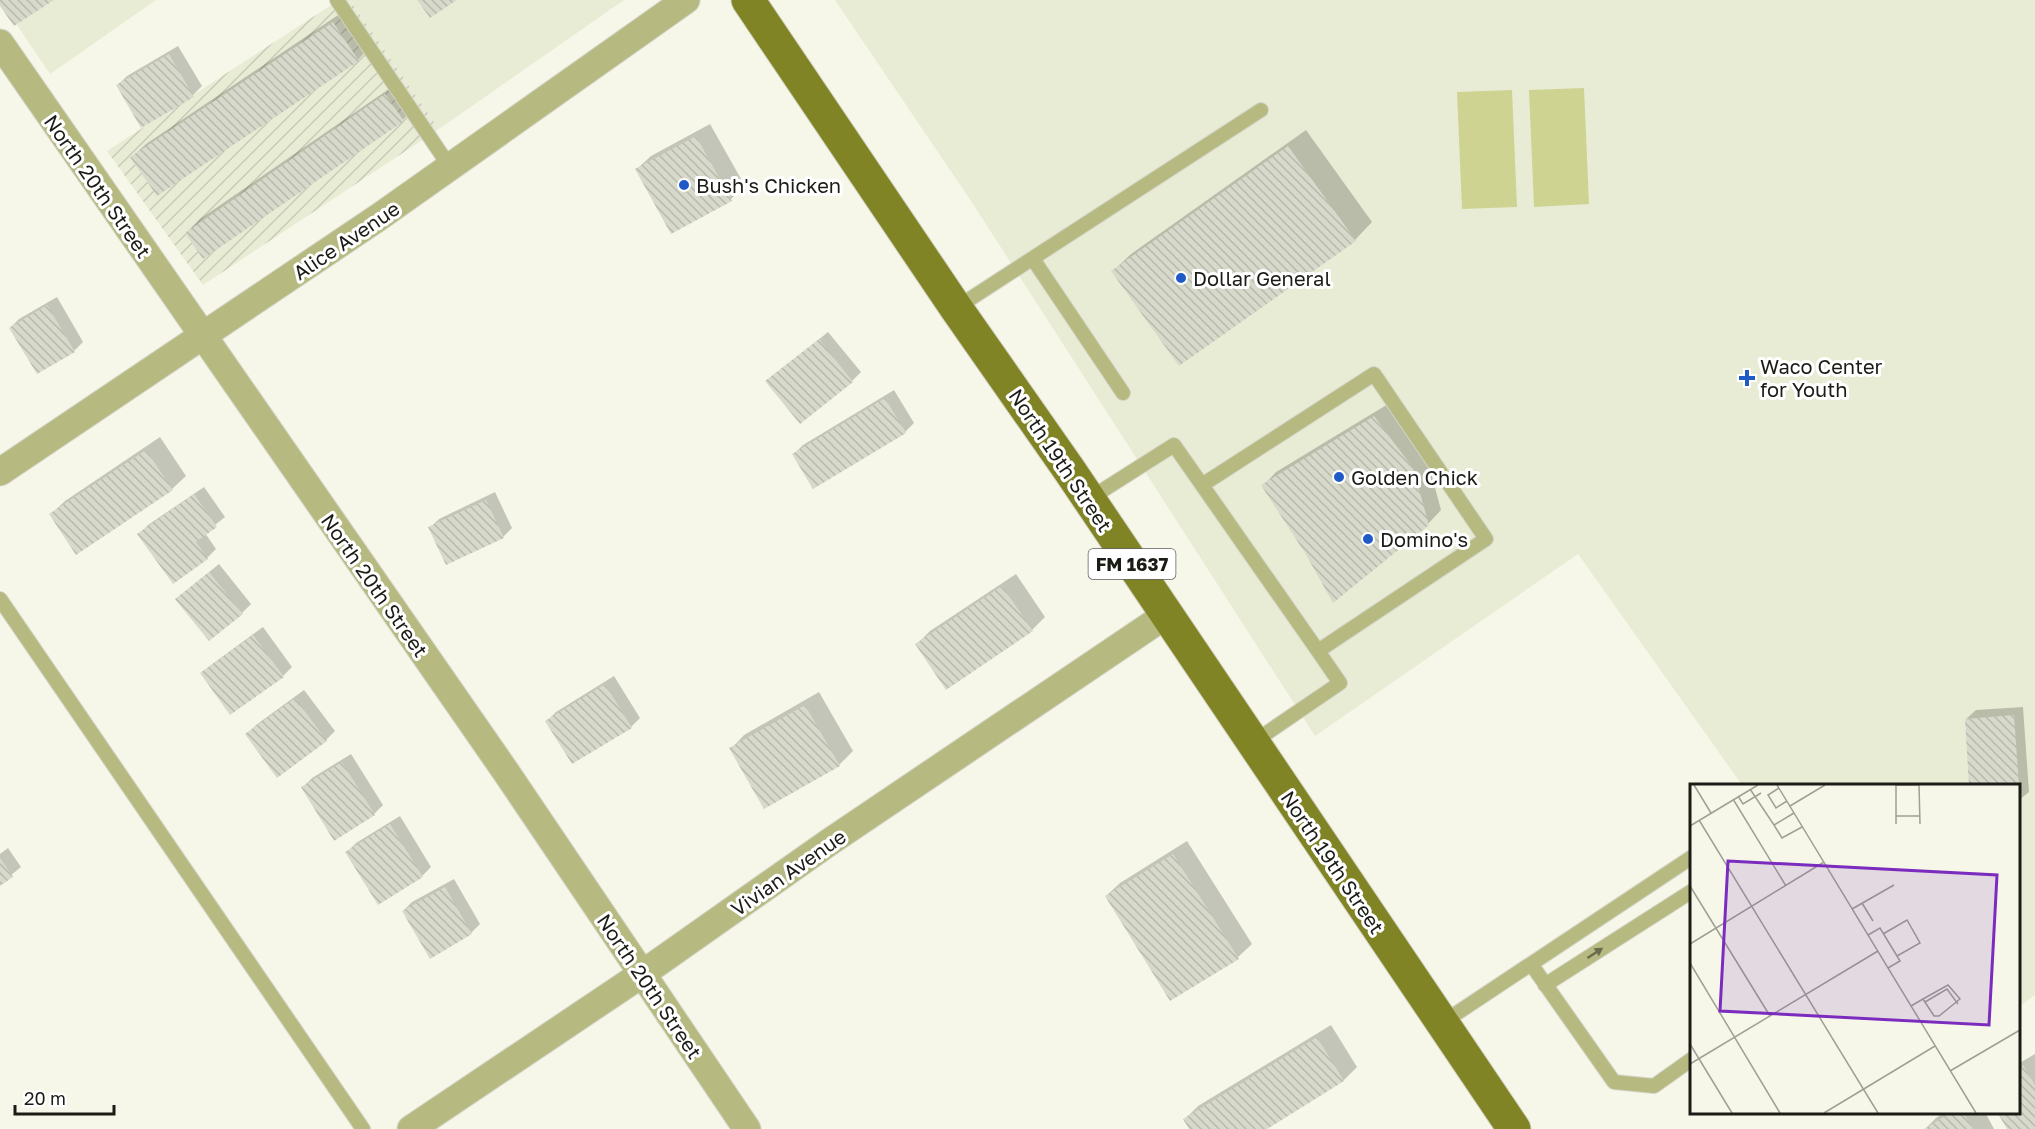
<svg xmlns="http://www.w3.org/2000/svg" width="2035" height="1129" font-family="'Golos Text',sans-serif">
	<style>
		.built { fill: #e9ecd5 }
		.industrial { fill: url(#industrial-furrows) }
		.garden { fill: #cfd391 }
		.shadow { fill: #0003 }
		.building { fill: url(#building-back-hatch) }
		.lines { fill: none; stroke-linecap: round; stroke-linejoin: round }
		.service-casing { stroke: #d3d4c7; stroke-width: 16 }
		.minor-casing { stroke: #d3d4c7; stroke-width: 29 }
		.primary-casing { stroke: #d3d4c7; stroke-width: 35 }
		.service { stroke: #b6ba81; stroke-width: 14 }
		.minor { stroke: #b6ba81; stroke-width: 27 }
		.primary { stroke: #818424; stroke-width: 33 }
		.oneway { fill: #696b4c }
		.poi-dot { fill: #1f5ac7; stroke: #fff; stroke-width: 2 }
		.labels { text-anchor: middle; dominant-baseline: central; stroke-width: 6; stroke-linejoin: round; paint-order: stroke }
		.shield { fill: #fff; stroke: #60605d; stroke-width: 1.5 }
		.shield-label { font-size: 18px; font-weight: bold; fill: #1c1c17 }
		.poi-label { font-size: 20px; fill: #1c1c17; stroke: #fff; text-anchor: start }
		.street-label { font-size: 20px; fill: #1c1c17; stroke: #fff }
		.inset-road { fill: none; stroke: #9f9f94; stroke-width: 1.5 }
		.view { fill: #7b2cbf; fill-opacity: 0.15; stroke: #7b2cbf; stroke-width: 3 }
		.inset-edge { fill: none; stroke: #1c1c17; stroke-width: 3 }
	</style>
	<defs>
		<pattern id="industrial-furrows" width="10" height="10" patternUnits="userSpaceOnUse" patternTransform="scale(1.5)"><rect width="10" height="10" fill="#e9ecd5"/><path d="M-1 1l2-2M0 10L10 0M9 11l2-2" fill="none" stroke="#c7cab6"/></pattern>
		<pattern id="building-back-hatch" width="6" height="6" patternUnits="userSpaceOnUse" patternTransform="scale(1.5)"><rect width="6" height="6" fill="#d7d9ca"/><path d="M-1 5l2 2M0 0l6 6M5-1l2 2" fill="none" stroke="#b8baad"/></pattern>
	</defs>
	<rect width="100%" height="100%" fill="#f6f7e8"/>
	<path class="built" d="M0 0H156L50 74Z
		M350 0H624L439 129Z
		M835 0H2035V995L2019 1007 2018 786 1742 785 1578 554 1315 736 971 201Z"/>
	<path class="industrial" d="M339 0H350L439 129 203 285 107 151Z"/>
	<path class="garden" d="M1584 88 1589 204 1534 207 1529 90Z
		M1512 90 1517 207 1462 209 1457 92Z"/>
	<path class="shadow" d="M347 9 371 46 358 60 132 157 146 144Z
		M178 46 202 86 193 95 142 126 118 85 127 76Z
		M399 82 416 106 403 120 187 233 200 219Z
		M710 124 745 186 731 199 672 232 637 169 651 156Z
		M1306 130 1372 222 1355 240 1113 271 1131 254Z
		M57 297 83 342 74 351 37 372 10 328 19 319Z
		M828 332 861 372 852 381H767Z
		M894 390 914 423 905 432 794 454 803 445Z
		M1388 404 1426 454 1441 510 1428 524 1307 553 1263 486 1276 472Z
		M160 437 186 476 172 489 51 514 65 501Z
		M204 487 225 517 205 533 216 549 207 558 139 534 148 525Z
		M495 492 512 528 503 537 430 528 439 519Z
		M219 564 251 604 242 613 186 591Z
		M1016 574 1045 617 1032 630 917 644 930 631Z
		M263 627 292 667 283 676 202 673 211 665Z
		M614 676 640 718 631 727 547 721 556 712Z
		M304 690 335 731 326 740 247 734 256 725Z
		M819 692 853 751 839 765 731 749 744 735Z
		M2023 707 2029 792 2018 801V786L1966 719 1976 710Z
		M351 754 383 805 374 814 303 787 312 778Z
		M400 816 431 867 422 876 379 903 347 852 356 843Z
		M1187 841 1252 944 1238 957 1170 999 1106 896 1120 883Z
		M8 848 21 867 0 884V854Z
		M454 879 480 924 471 933 430 957 403 911 412 902Z
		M1331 1025 1357 1067 1344 1080 1264 1129H1191L1185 1119 1198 1106Z
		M2035 1054V1129H2009L2018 1112V1064Z
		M1945 1112H1985L1994 1129H1925L1936 1118Z"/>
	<path class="building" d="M0 0H54L14 26 0 6Z
		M417 0H457L430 18Z
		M333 22 359 61 157 196 130 157Z
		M169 54 194 97 141 128 116 85Z
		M385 94 404 121 203 259 185 233Z
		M696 136 732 201 671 234 635 169Z
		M1288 146 1356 241 1179 366 1111 271Z
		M47 305 75 352 37 374 9 328Z
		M819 339 853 382 800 424 765 381Z
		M885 398 906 433 813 489 792 454Z
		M1374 416 1413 468 1429 525 1333 603 1305 553 1261 485Z
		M146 450 173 490 76 555 49 514Z
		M194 494 217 527 196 542 208 559 173 584 137 534Z
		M486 500 504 538 446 565 428 527Z
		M209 572 243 614 209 641 175 599Z
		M1002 586 1033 631 946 690 915 644Z
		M253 635 284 677 230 715 200 673Z
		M605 684 632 728 572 764 545 721Z
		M295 698 327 741 277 778 245 734Z
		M805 705 840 766 764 809 729 748Z
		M2014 715 2019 786H1969L1965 719Z
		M342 762 375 815 334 841 301 787Z
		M390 824 423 877 378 905 345 852Z
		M1173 854 1239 959 1170 1001 1105 896Z
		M0 858 13 877 0 886Z
		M445 887 472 934 430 959 402 911Z
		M1317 1037 1344 1081 1267 1129H1189L1183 1119Z
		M2023 1065 2035 1085V1129H2007L1997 1112H2018V1068Z
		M1952 1112H1963L1973 1129H1924Z"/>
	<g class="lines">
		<defs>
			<path id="service" d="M337 0 450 167
				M1033 259 1123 393
				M956 308 1261 110
				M1202 485 1374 374 1486 539 1318 651
				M1089 499 1174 445 1318 651 1340 683 1252 743
				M0 599 363 1129
				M1531 964 1614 1082 1654 1086 1692 1059
				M1545 985 1692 891
				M1442 1023 1692 857"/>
			<path id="minor" d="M0 43 506 772 747 1129
				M0 472 379 217 686 0
				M411 1129 642 974 828 843 1166 615"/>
			<path id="primary" d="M748 0 956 308 1070 471 1514 1129"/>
		</defs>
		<use href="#service" class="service-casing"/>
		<use href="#minor" class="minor-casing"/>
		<use href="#primary" class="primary-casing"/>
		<use href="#service" class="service"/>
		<use href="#minor" class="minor"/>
		<use href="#primary" class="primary"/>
	</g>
	<defs><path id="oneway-solid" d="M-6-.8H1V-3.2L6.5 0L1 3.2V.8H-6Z" transform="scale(1.5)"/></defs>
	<use class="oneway" href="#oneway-solid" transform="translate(1595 953) rotate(-33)"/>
	<g class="poi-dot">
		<circle cx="684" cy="185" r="6"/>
		<circle cx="1181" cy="278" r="6"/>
		<path d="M1744 369h6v6h6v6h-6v6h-6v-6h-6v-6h6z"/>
		<circle cx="1339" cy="477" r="6"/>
		<circle cx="1368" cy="539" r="6"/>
	</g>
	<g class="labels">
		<rect class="shield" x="1088.5" y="549" width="87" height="30" rx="4.5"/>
		<g class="shield-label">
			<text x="1132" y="564">FM 1637</text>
		</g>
		<g class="poi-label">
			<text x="696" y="185">Bush's Chicken</text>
			<text x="1193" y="278">Dollar General</text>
			<text x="1760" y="366">Waco Center<tspan x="1760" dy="23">for Youth</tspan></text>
			<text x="1351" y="477">Golden Chick</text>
			<text x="1380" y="539">Domino's</text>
		</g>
		<g class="street-label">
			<text transform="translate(98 186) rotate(55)">North 20th Street</text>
			<text transform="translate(346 240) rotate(-34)">Alice Avenue</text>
			<text transform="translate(1061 460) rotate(56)">North 19th Street</text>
			<text transform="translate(375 585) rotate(55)">North 20th Street</text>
			<text transform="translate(1333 862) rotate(56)">North 19th Street</text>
			<text transform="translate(788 872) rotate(-35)">Vivian Avenue</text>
			<text transform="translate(650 986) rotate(56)">North 20th Street</text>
		</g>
	</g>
	<g transform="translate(1690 784)">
		<rect width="330" height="330" fill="#f6f7e8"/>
		<path class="inset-road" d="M4 1 21 29M87 1 286 329M89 4 78 11 86 24 97 17M60 5 84 41M48 12 53 20 71 9M43 15 96 102M100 22 135 1M104 29 84 41 92 54 112 43M206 32H230M9 36 188 329M206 40V1H229L230 40M0 42 68 1M0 102 80 232M172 119 183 137M162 125 204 101M193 150 217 136 230 159 207 172M178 151 190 144 207 172 210 177 198 184M0 160 134 78M0 179 90 329M235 218 257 205 268 220M221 222 233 215 258 201 270 215 249 232H244L233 215M0 260 42 329M0 280 188 167M260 287 330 246M134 329 245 262"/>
		<path class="view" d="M38 77 307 91 299 241 30 227Z"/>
		<rect width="330" height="330" class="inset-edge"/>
	</g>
	<path d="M15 1105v9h99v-9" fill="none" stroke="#1c1c17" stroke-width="3"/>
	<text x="24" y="1105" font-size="18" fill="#1c1c17" stroke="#ffffff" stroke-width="4.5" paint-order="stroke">20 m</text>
</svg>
